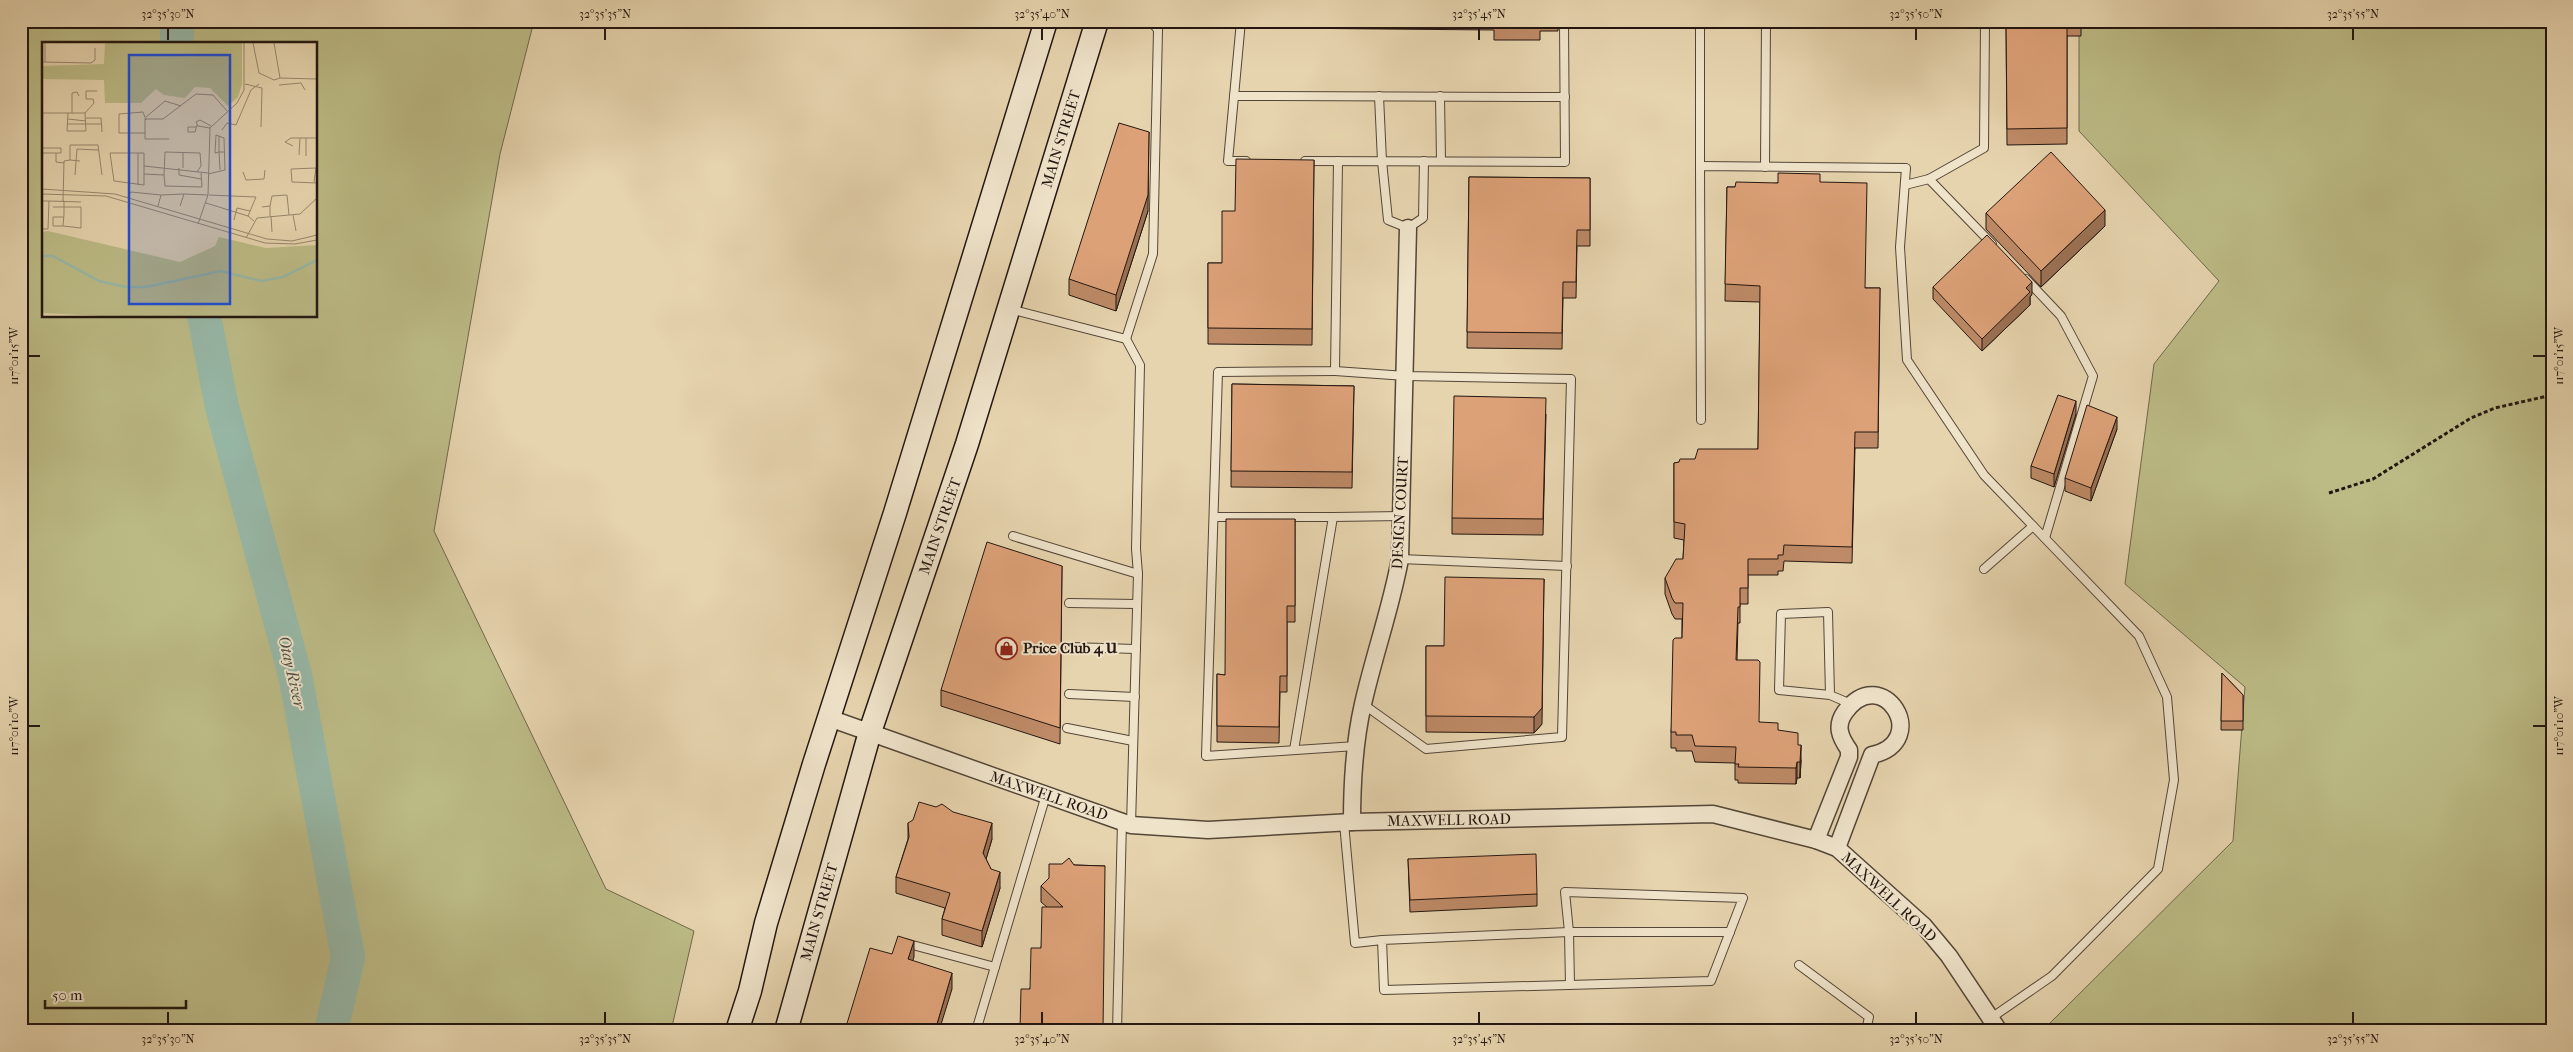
<svg xmlns="http://www.w3.org/2000/svg" width="2573" height="1052" viewBox="0 0 2573 1052" font-family="'IM FELL French Canon',serif">
  <rect width="100%" height="100%" fill="#e6d4ae"/>
  <filter id="stains"><feTurbulence type="fractalNoise" baseFrequency=".004" numOctaves="4"/><feColorMatrix values="0 0 0 0 .2 0 0 0 0 .09 0 0 0 0 .02 0 0 0 .5 -.17"/></filter>
  <radialGradient id="worn" r=".72"><stop offset=".6" stop-color="#630" stop-opacity="0"/><stop offset="1" stop-color="#630" stop-opacity=".3"/></radialGradient>
  <g fill="#bcbb86" stroke="#70684b" fill-rule="evenodd">
    <path d="M21,21H534L500,154L434,531L606,889L694,931L671,1031H21ZM44,44H316V316H44Z"/>
    <polygon points="2079,21 2552,21 2552,1031 2053,1031 2048,1025 2233,841 2245,687 2125,584 2154,364 2219,281 2079,131"/>
  </g>
  <g fill="none" stroke-linecap="round" stroke-linejoin="round">
    <g stroke="#97b8a7" stroke-width="34">
      <polyline points="177,21 177,44"/>
      <polyline points="204,316 222,407 295,675 348,957 331,1031"/>
    </g>
    <defs>
      <g id="service">
        <polyline points="1241,21 1228,161 1246,161"/>
        <polyline points="1700,21 1700,166"/>
        <polyline points="1234,96 1565,97"/>
        <polyline points="1379,96 1382,161 1388,220 1408,228 1423,218 1424,161"/>
        <polyline points="1440,96 1441,161"/>
        <polyline points="1305,161 1565,162 1564,21"/>
        <polyline points="1338,161 1335,371 1218,372 1206,756 1356,746"/>
        <polyline points="1765,167 1766,21"/>
        <polyline points="1929,179 1992,244"/>
        <polyline points="1905,185 1929,179 1984,148 1985,21"/>
        <polyline points="2026,279 2061,316 2093,376 2045,538"/>
        <polyline points="1010,309 1126,339 1153,254 1158,30 1151,21"/>
        <polyline points="1126,339 1140,365 1136,549 1138,574"/>
        <polyline points="1335,371 1406,376 1571,379 1562,737 1426,749 1363,704"/>
        <polyline points="1701,420 1700,166 1906,168 1900,247 1907,360 1984,475 2139,636 2167,697 2174,780 2158,869 2052,976 1991,1018"/>
        <polyline points="1214,517 1333,517"/>
        <polyline points="1013,536 1138,574 1131,825"/>
        <polyline points="1400,559 1567,566"/>
        <polyline points="1984,569 2033,526"/>
        <polyline points="1069,603 1137,604"/>
        <polyline points="1070,647 1136,649"/>
        <polyline points="1069,694 1135,697"/>
        <polyline points="1830,695 1828,612 1781,614 1779,690 1830,695 1851,704"/>
        <polyline points="1067,728 1133,741"/>
        <polyline points="1294,750 1333,517 1402,516"/>
        <polyline points="1344,823 1355,943 1382,940 1384,990 1711,981 1743,898 1565,892 1569,932 1382,940"/>
        <polyline points="905,943 995,967"/>
        <polyline points="1799,965 1869,1017 1866,1031"/>
        <polyline points="1570,985 1569,932 1730,932"/>
        <polyline points="976,1031 1046,795"/>
        <polyline points="1117,1031 1122,821"/>
      </g>
      <g id="minor">
        <polyline points="829,718 1131,825 1208,830 1352,822 1713,814 1816,840 1837,848 1924,926 1949,956 1999,1031"/>
        <path d="M1352,822C1352,783 1354,743 1363,704C1374,655 1391,608 1400,559L1408,228"/>
        <path d="M1816,840L1849,757V750C1840,737 1835,726 1845,712C1882,661 1933,741 1872,755L1837,848"/>
      </g>
      <g id="secondary">
        <polyline points="737,1031 750,991 766,923 814,764 895,513 1046,21"/>
        <polyline points="786,1031 870,732 967,444 1097,21"/>
      </g>
    </defs>
    <use href="#service" stroke="#544638" stroke-width="10"/>
    <use href="#minor" stroke="#544638" stroke-width="19"/>
    <use href="#secondary" stroke="#231610" stroke-width="25"/>
    <polyline stroke="#231610" stroke-width="3" stroke-dasharray="4 2.5" stroke-linecap="butt" points="2329,493 2373,479 2471,418 2495,408 2552,395"/>
    <use href="#service" stroke="#efe3ca" stroke-width="8"/>
    <use href="#minor" stroke="#efe3ca" stroke-width="16"/>
    <use href="#secondary" stroke="#efe3ca" stroke-width="22"/>
  </g>
  <g fill="#be8a67" stroke="#231610">
    <polygon points="1276,21 1558,21 1558,31 1540,31 1540,40 1494,40 1494,30 1276,28"/>
    <polygon points="2006,21 2081,21 2081,36 2067,36 2067,144 2007,145"/>
    <polygon points="1314,160 1312,345 1208,344 1208,263 1222,263"/>
    <polygon points="1469,177 1590,178 1590,246 1577,246 1576,298 1563,298 1562,349 1467,348"/>
    <polygon points="1820,182 1865,288 1880,288 1878,448 1855,448 1852,563 1784,561 1783,571 1778,571 1778,575 1748,575 1748,604 1740,604 1740,623 1738,623 1737,660 1759,722 1778,730 1798,745 1801,761 1800,778 1797,778 1796,784 1738,783 1738,780 1735,780 1735,763 1695,762 1692,751 1676,751 1676,748 1671,748 1671,732 1682,638 1682,619 1675,619 1672,614 1665,594 1665,578 1683,559 1684,540 1674,538 1674,463 1758,449 1760,302 1725,301 1727,187 1735,187 1778,183"/>
    <polygon points="1148,211 1116,311 1069,295 1069,279"/>
    <polygon points="1986,213 2105,226 2041,287 1986,229"/>
    <polygon points="1933,287 2032,294 2030,297 2030,305 1982,351 1933,299"/>
    <polygon points="1232,384 1354,386 1352,488 1231,487"/>
    <polygon points="1546,414 1543,535 1452,534 1452,518"/>
    <polygon points="2076,414 2054,487 2031,478 2031,466"/>
    <polygon points="2117,429 2091,501 2065,491 2065,478"/>
    <polygon points="1295,519 1295,622 1287,622 1287,692 1280,692 1279,743 1217,742 1217,674 1225,675"/>
    <polygon points="1062,566 1060,744 941,706 941,690"/>
    <polygon points="1426,646 1444,646 1542,724 1534,733 1426,732"/>
    <polygon points="2222,673 2243,695 2243,730 2221,730"/>
    <polygon points="908,823 992,839 986,859 1000,888 982,947 942,935 942,919 945,908 896,893 896,877 908,839"/>
    <polygon points="1408,859 1537,894 1537,906 1410,912"/>
    <polygon points="1074,865 1105,866 1030,989 1041,948 1047,907 1041,902 1041,886"/>
  </g>
  <g fill="#9b7154" stroke="#231610">
    <polygon points="1149,132 1148,211 1116,311 1116,295"/>
    <polygon points="2105,210 2105,226 2041,287 2041,271"/>
    <polygon points="2032,282 2032,294 2030,297 2030,305 1982,351 1982,339 2026,288"/>
    <polygon points="2076,401 2076,414 2054,487 2054,474"/>
    <polygon points="2117,417 2117,429 2091,501 2091,488"/>
    <polygon points="1544,579 1542,724 1534,733 1534,717"/>
    <polygon points="1801,745 1801,761 1800,778 1800,762"/>
    <polygon points="1797,762 1797,778 1796,784 1796,768"/>
    <polygon points="992,823 992,839 983,869 983,853"/>
    <polygon points="1000,872 1000,888 982,947 982,931"/>
    <polygon points="914,941 914,957 908,975 908,959"/>
    <polygon points="952,973 952,989 939,1031 937,1031 937,1024"/>
  </g>
  <g fill="#dda178" stroke="#231610">
    <polygon points="1495,21 1540,21 1540,24 1494,24"/>
    <polygon points="2006,21 2067,21 2067,128 2007,129"/>
    <polygon points="1119,123 1149,132 1148,195 1116,295 1069,279"/>
    <polygon points="2051,152 2105,210 2041,271 1986,213"/>
    <polygon points="1236,159 1314,160 1312,329 1208,328 1208,263 1222,263 1222,211 1235,211"/>
    <polygon points="1778,173 1820,174 1820,182 1867,183 1865,288 1880,288 1878,432 1855,432 1852,547 1784,545 1783,555 1778,555 1778,559 1748,559 1748,588 1740,588 1740,607 1738,607 1736,660 1758,660 1760,662 1759,722 1778,723 1778,730 1798,733 1798,745 1801,745 1800,762 1797,762 1796,768 1738,767 1739,764 1735,764 1736,747 1695,746 1692,735 1676,735 1676,732 1671,732 1673,640 1675,638 1682,638 1683,603 1675,603 1672,598 1665,578 1676,559 1683,559 1685,524 1674,522 1674,463 1679,462 1680,459 1695,459 1698,449 1758,449 1760,286 1725,284 1727,187 1735,187 1736,182 1778,183"/>
    <polygon points="1469,177 1590,178 1590,230 1577,230 1576,282 1563,282 1562,333 1467,332"/>
    <polygon points="1987,235 2032,282 2026,288 2030,292 1982,339 1933,287"/>
    <polygon points="1232,384 1354,386 1352,472 1231,471"/>
    <polygon points="2058,395 2076,401 2054,474 2031,466"/>
    <polygon points="1454,396 1546,398 1543,519 1452,518"/>
    <polygon points="2087,405 2117,417 2091,488 2065,478"/>
    <polygon points="1226,519 1295,519 1295,606 1287,606 1287,676 1280,676 1279,727 1217,726 1217,674 1225,675"/>
    <polygon points="987,542 1062,566 1060,728 941,690"/>
    <polygon points="1445,577 1544,579 1542,708 1534,717 1426,716 1426,646 1444,646"/>
    <polygon points="2222,673 2243,695 2243,721 2221,721"/>
    <polygon points="919,802 936,807 942,804 953,812 992,823 983,853 991,869 1000,872 982,931 942,919 950,893 896,877 909,837 908,823 913,820"/>
    <polygon points="1536,854 1537,894 1410,900 1408,859"/>
    <polygon points="1069,858 1074,865 1105,866 1103,1031 1020,1031 1021,989 1030,989 1031,948 1041,948 1042,907 1063,907 1041,886 1049,878 1049,864 1062,864"/>
    <polygon points="898,936 914,941 908,959 952,973 937,1024 937,1031 847,1031 845,1030 870,948 892,954"/>
  </g>
  <path fill="none" stroke="#231610" stroke-width="2" d="M168,28V40M605,28V40M1042,28V40M1479,28V40M1916,28V40M2353,28V40M28,356H40M2533,356H2546M28,726H40M2533,726H2546M168,1012V1024M605,1012V1024M1042,1012V1024M1479,1012V1024M1916,1012V1024M2353,1012V1024"/>
  <defs>
    <symbol id="shop-ring" viewBox="-11 -11 22 22"><circle r="9.5" fill="#efe3ca" stroke="#8f2418" stroke-width="1.5"/><path d="M-5-2.5h2.3a2.7 3.5 0 0 1 5.4 0H5L5.5 6h-11ZM-1.5-2.5h3a1.5 2.3 0 0 0-3 0Z" fill="#8f2418"/></symbol>
  </defs>
  <g fill-rule="evenodd">
    <use href="#shop-ring" x="994" y="636" width="25" height="25"/>
  </g>
  <g text-anchor="middle" dominant-baseline="central" stroke-width="4" stroke-linejoin="round" paint-order="stroke">
    <g font-size="15" fill="#231610" stroke="#efe3ca">
      <text transform="translate(1061 139) rotate(-73)">MAIN STREET</text>
      <text transform="translate(1400 513) rotate(-87)">DESIGN COURT</text>
      <text transform="translate(940 526) rotate(-71)">MAIN STREET</text>
      <text transform="translate(1049 796) rotate(19)">MAXWELL ROAD</text>
      <text transform="translate(1449 820) rotate(-1)">MAXWELL ROAD</text>
      <text transform="translate(1889 897) rotate(43)">MAXWELL ROAD</text>
      <text transform="translate(819 912) rotate(-74)">MAIN STREET</text>
    </g>
    <g font-size="15" font-weight="bold" fill="#231610" stroke="#efe3ca" text-anchor="start">
      <text x="1023" y="648">Price Club 4 U</text>
    </g>
    <g font-size="16" font-style="italic" fill="#4c4f45" stroke="#efe3ca">
      <text transform="translate(292 672) rotate(77)">Otay River</text>
    </g>
  </g>
  <g transform="translate(42 42)">
    <rect width="275" height="275" fill="#e6d4ae"/>
    <path d="M63,1H200V42L196,55L186,64L168,46L153,45L143,56L122,53L114,47L99,61H63L62,38L0,37V24L62,22ZM6,189L138,220L173,204L177,195L224,206L275,203V274H59L0,271V190Z" fill="#bcbb86"/>
    <path fill="none" stroke="#97b8a7" stroke-width="2.5" d="M0,214H11L57,239L84,245H104L179,229L219,239L241,235L275,218"/>
    <path fill="none" stroke="#98886f" stroke-width="1" d="M211,1L217,31L232,38L238,36M232,1L238,36L275,37M0,20L49,21L53,18V6M3,20V1M203,42L220,46L219,85M237,43L259,41L263,48M0,71H43L52,61L51,57H44V49H55M26,71L25,89H44L43,71M30,71V51L35,50L37,54M104,75L123,59L139,64M44,76H59L60,90M26,77L44,79M25,82H59M154,85H146V90H153L155,83M168,86L156,84L154,80L158,78L169,84M180,88L185,81L194,83L209,48L217,42M103,91H77V72L101,70L104,78M177,94V110H182M264,96V114M127,97H103V77H121L154,52L171,53L185,69M251,104L243,100L249,96H275M0,106H19V111H0M14,111V120L22,121M257,113L258,96M38,119L28,118V103H56L60,133M102,124V143L72,139L68,111H102V124L166,131M137,126V133L159,137M141,126V110M201,130L204,138L222,137L223,128M102,132L122,133L123,144L160,145L159,131M166,132L183,128L182,96L174,93L173,111L177,110L178,128M33,133L35,107L56,108M122,133L123,110L158,111L159,124L155,130M272,140L274,126L249,127L250,140L275,141M96,143V111M0,147L73,152L225,197L250,199L275,193M0,152L64,154L223,201L253,202L275,198M119,153L142,152M167,153L214,155L206,174M86,155L89,150L119,153L116,164M0,159H7L6,187H0M7,159L39,160M164,161L206,174L212,179M138,164L142,152L166,153M228,164L230,154L245,153L247,173M11,165H39V186L21,184L22,172V159H21L22,119L28,118M220,165L228,164V174M251,173L254,189M229,174L230,190M21,175H11V184H21M192,178L195,166L208,169M156,182L166,153L168,86L195,61L202,48V1M204,196L215,176L258,172L275,156"/>
    <path fill="#1d4ed8" fill-opacity="0.15" stroke="#1d4ed8" stroke-width="2.5" d="M87,13H188V262H87Z"/>
    <rect width="275" height="275" fill="none" stroke="#231610" stroke-width="2.5"/>
  </g>
  <rect width="2573" height="1052" fill="none" stroke="#e6d4ae" stroke-width="55"/>
  <path d="M45 1000v8h141v-8" fill="none" stroke="#231610" stroke-width="2.5"/>
  <text x="52" y="1000" font-size="15" fill="#231610" stroke="#efe3ca" stroke-width="4" paint-order="stroke">50 m</text>
  <rect x="28" y="28" width="2518" height="996" fill="none" stroke="#231610" stroke-width="2"/>
  <g font-size="12" text-anchor="middle" fill="#231610">
    <text x="168" y="18">32°35'30"N</text>
    <text x="605" y="18">32°35'35"N</text>
    <text x="1042" y="18">32°35'40"N</text>
    <text x="1479" y="18">32°35'45"N</text>
    <text x="1916" y="18">32°35'50"N</text>
    <text x="2353" y="18">32°35'55"N</text>
    <text transform="translate(2559 356) rotate(-90)" y="4">117°01'15"W</text>
    <text transform="translate(14 356) rotate(-90)" y="4">117°01'15"W</text>
    <text transform="translate(2559 726) rotate(-90)" y="4">117°01'10"W</text>
    <text transform="translate(14 726) rotate(-90)" y="4">117°01'10"W</text>
    <text x="168" y="1043">32°35'30"N</text>
    <text x="605" y="1043">32°35'35"N</text>
    <text x="1042" y="1043">32°35'40"N</text>
    <text x="1479" y="1043">32°35'45"N</text>
    <text x="1916" y="1043">32°35'50"N</text>
    <text x="2353" y="1043">32°35'55"N</text>
  </g>
  <rect width="100%" height="100%" filter="url(#stains)"/>
  <rect width="100%" height="100%" fill="url(#worn)"/>
</svg>
